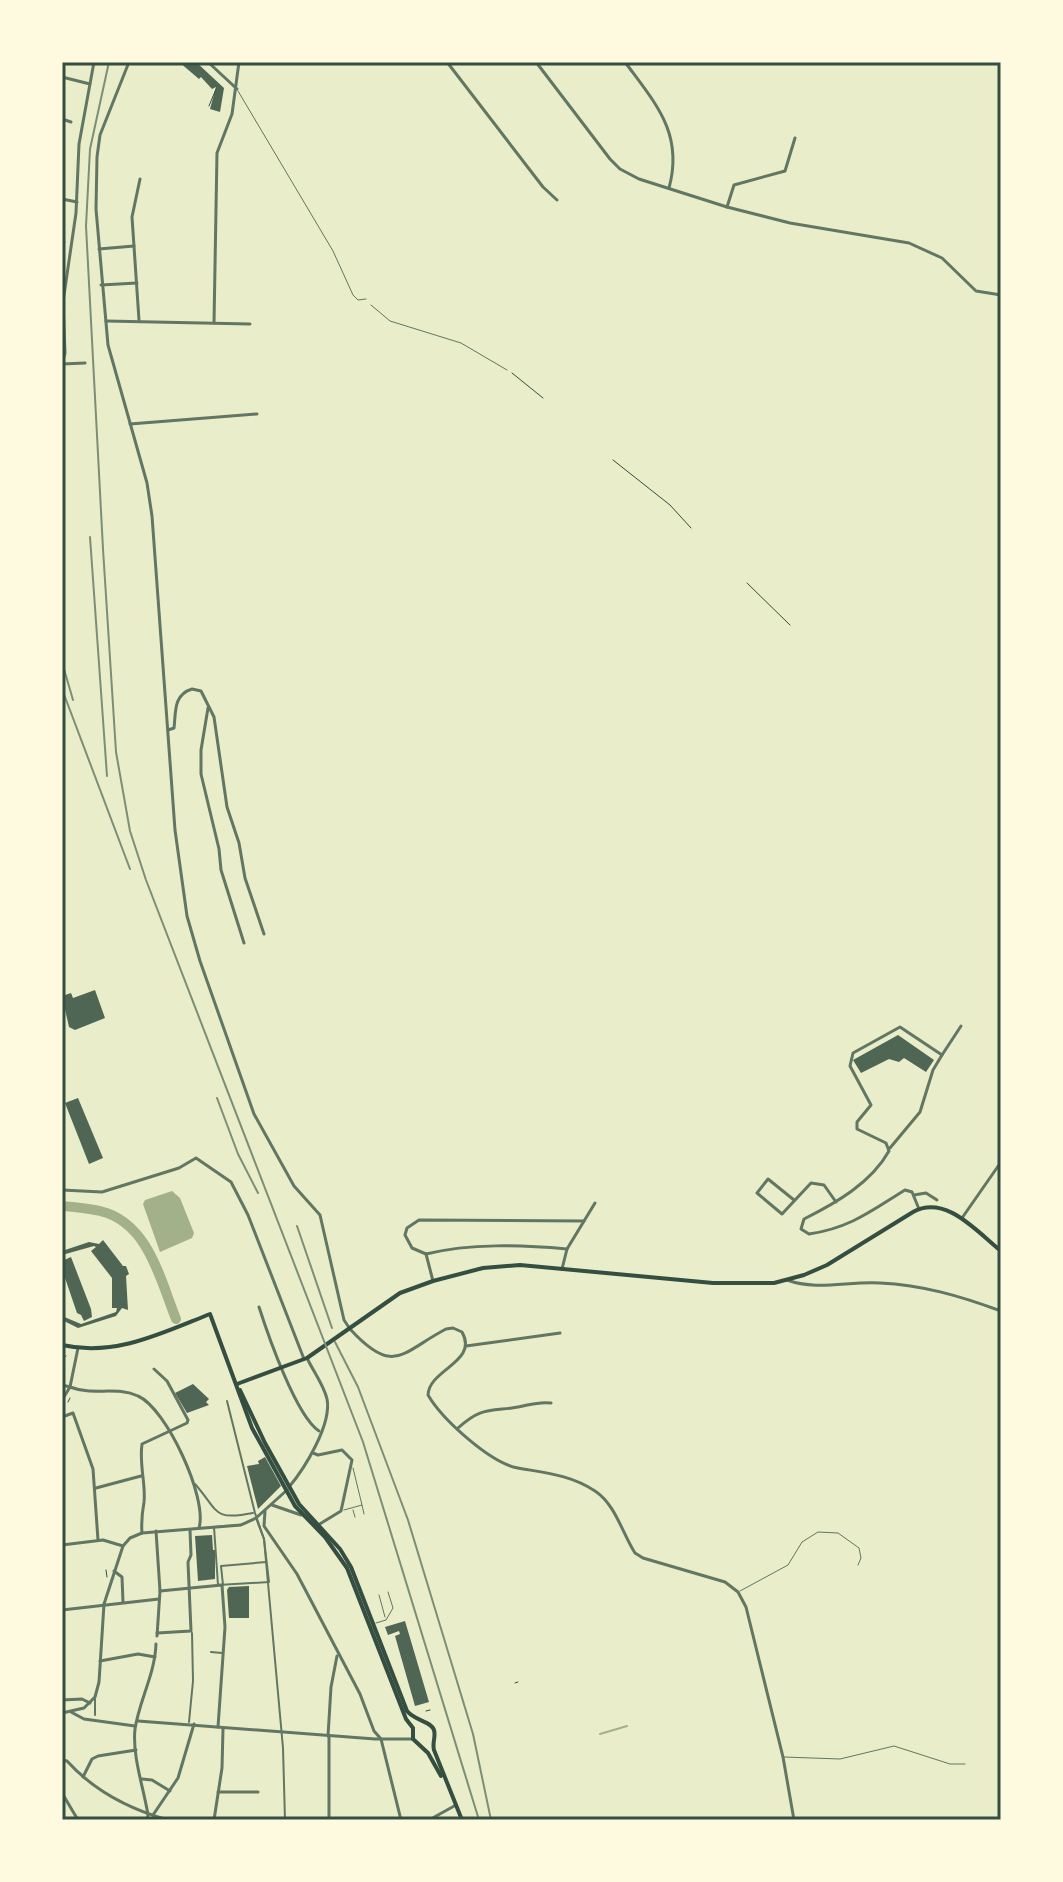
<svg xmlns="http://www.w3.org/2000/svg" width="1063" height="1882" viewBox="0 0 1063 1882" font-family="'DejaVu Sans',sans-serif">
  <rect width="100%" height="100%" fill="#e9edc9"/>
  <polygon fill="#a3b18a" points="172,1191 180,1198 194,1233 192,1238 160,1252 143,1204 145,1200"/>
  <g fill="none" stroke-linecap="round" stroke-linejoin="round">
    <polyline stroke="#a3b18a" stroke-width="2" points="600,1734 627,1726"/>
    <path stroke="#a3b18a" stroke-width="10" d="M62,1206C74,1207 87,1208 100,1211C148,1222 160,1279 176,1319"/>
  </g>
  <g fill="#4f6655">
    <polygon points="179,62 196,62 224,88 220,112 210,109 216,87 212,89 201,77 199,79"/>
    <polygon points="95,990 105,1018 75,1030 69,1027 62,996 71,993 73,998"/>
    <polygon points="898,1035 934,1060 926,1072 904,1058 899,1062 889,1059 861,1073 853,1060"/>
    <polygon points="78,1098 103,1158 89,1164 65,1103"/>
    <polygon points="103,1240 123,1266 126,1266 129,1274 126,1276 128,1310 122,1308 116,1316 78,1328 62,1320 62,1316 81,1324 116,1312 117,1308 112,1308 112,1278 91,1251 96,1247 94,1246 62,1255 62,1251 89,1242 99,1244"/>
    <polygon points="71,1257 91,1309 92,1317 84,1321 81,1315 77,1313 62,1269 65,1268 62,1261"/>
    <polygon points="193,1384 209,1399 206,1402 209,1405 187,1413 175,1393"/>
    <polygon points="265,1457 281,1486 258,1509 247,1466 259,1464 258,1461"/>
    <polygon points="212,1535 213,1550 215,1550 215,1579 198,1581 195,1536"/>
    <polygon points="249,1586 249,1618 229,1618 227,1590 229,1587"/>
    <polygon points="405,1621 429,1702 415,1706 395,1636 400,1634 399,1631 388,1635 385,1627"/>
  </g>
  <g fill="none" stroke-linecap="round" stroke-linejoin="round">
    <g stroke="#344e41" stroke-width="1">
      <polyline points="209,106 216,89"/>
      <polyline points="512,373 543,398"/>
      <polyline points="613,460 670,505 691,528"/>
      <polyline points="747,583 790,625"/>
      <polyline points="62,1359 66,1356"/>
      <polyline points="68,1402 70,1398"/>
      <polyline points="106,1570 107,1577"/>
      <polyline points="515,1683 518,1682"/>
      <polyline points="426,1711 430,1710"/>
    </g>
    <g stroke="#617663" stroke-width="1">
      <polyline points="238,91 333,251 353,295 358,300 366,299"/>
      <polyline points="371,305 390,321 461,343 507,370"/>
      <polyline points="353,1468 362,1505"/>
      <polyline points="344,1510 362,1505 364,1514"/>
      <polyline points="353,1510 355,1517"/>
      <polyline points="740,1591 788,1565 802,1542 818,1532 838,1533 859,1548 861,1558 858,1565"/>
      <polyline points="379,1595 385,1617"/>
      <polyline points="376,1623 386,1620 393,1608 388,1592"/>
      <polyline points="784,1757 840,1759 894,1746 950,1764 965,1764"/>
    </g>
    <g stroke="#617663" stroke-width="2">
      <polyline points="227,1401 255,1513 264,1539 283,1748 285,1820"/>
      <path d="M195,1484C219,1511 212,1521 253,1513"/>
      <polygon points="256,1518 264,1539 269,1582 218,1585 214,1527 241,1525"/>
      <polyline points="223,1585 221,1566 266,1562"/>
      <polyline points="211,1652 222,1653"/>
      <polyline points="95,1697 95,1715"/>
      <polyline points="189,1722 193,1681 192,1633"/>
    </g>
    <g stroke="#617663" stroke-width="3">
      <polyline points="208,62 237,89"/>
      <polyline points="447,62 543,187 557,200"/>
      <polyline points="536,62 610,159 620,169 639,179 727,207 790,223 909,243 942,258 976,291 1001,295"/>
      <path d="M625,62C655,103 684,133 669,188"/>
      <polyline points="62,77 90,84"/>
      <polyline points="62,119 71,122"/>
      <polyline points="62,199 77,202"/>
      <polyline points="727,207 734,185 785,171 795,138"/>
      <polyline points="62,242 64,242"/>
      <polyline points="99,249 134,246"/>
      <polyline points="101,285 137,283"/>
      <polyline points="139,320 132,217 140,179"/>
      <polyline points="106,321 250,324"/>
      <polyline points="214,323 217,153 232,114 239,62"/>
      <polyline points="62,364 65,353 63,302 76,213 79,144 94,62"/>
      <polyline points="62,364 85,363"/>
      <polyline points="130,424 257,414"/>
      <polyline points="208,708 201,750 201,774 219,849 221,870 244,943"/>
      <path d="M168,730L174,728C176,712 173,695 192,689L201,691L214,717L227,807L239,843L245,878L264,934"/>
      <polyline points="890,1148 920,1112 933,1070 942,1055"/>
      <polyline points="62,1190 102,1192 179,1168 196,1158 231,1182 248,1215 304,1359"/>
      <polyline points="914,1195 926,1193 937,1200"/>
      <polyline points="794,1200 768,1179 757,1193 782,1214 811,1183 824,1185 836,1202"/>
      <path d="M919,1209L912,1192L905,1190C871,1211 850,1228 809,1234L801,1229L804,1219C836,1203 871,1183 889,1151L886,1143L857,1129V1122L871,1105L850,1066L853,1053L900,1027L942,1055L961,1026"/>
      <polyline points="962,1218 1001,1162"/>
      <polyline points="426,1254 412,1248 405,1235 407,1228 419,1220 584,1221"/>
      <path d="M426,1254C471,1243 521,1245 567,1249"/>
      <polyline points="426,1254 433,1281"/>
      <polyline points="562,1269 567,1249 595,1203"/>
      <path d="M787,1280C817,1291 848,1281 880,1283C923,1285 960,1296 1001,1311"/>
      <path d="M259,1307C268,1335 296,1416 319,1431"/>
      <path d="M350,1329C394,1377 402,1352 446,1329L453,1328L462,1332C479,1362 429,1369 428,1395C442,1419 490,1463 518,1468C546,1473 571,1475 595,1491C616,1505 622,1533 635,1553L643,1558L725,1582L738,1592L746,1607L783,1757L794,1820"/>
      <polyline points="466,1346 560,1333"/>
      <polyline points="62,1385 70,1387"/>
      <polyline points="62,1400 70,1387 78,1348"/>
      <polyline points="62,1417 73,1413 93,1469 98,1540"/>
      <path d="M458,1428C479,1409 486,1411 512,1408C527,1406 537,1401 551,1403"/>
      <polyline points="313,1453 318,1455 342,1450 352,1460 341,1511 318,1525"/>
      <path d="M289,1487C305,1468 332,1424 327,1399C324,1385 313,1371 307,1358"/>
      <polyline points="96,1488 141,1476"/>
      <polyline points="265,1511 264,1526 297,1574 360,1694 374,1731 381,1739 401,1820"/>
      <polyline points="156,1531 160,1591 157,1636"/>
      <path d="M142,1533C141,1521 142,1513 144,1502C146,1484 139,1465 142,1444L187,1423L188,1420L167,1381L154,1369"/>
      <polyline points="62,1545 103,1540 123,1546"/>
      <polyline points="114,1571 122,1577 123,1602"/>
      <polyline points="160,1591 222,1585 225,1627 218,1727"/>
      <polyline points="62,1610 159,1599"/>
      <polyline points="157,1633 191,1631 188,1562 191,1555 190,1530"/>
      <polyline points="100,1661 138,1654 155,1657"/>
      <polyline points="62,1700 82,1699 90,1703"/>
      <polyline points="71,1712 84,1719 135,1726"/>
      <polyline points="138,1721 375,1739 413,1739"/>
      <polyline points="328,1736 331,1687 337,1656"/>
      <path d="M62,1760L67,1761C95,1792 129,1809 168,1820"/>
      <polyline points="83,1777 92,1759 98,1756 136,1750"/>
      <polyline points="142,1779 152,1780 170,1791"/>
      <polyline points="218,1792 258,1792"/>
      <polyline points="62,1793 78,1820"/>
      <polyline points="153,1815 178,1778 194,1724"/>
      <path d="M147,1820L148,1815C144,1789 132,1756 135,1729C139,1701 155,1674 156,1644"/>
      <polyline points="214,1820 222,1768 223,1729"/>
      <polyline points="329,1820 329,1736"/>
      <polyline points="429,1820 456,1805"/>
    </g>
    <g stroke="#617663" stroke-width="3">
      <polyline points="129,62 100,135 97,157 96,209 108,345 147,483 152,516 175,830 187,916 200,961 254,1114 294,1186 320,1215 344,1320 350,1329"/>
      <path d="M70,1387C93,1396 117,1386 138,1396C166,1408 208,1498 199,1528"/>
      <polyline points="272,1505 301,1515"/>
      <polyline points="62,1713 84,1708 95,1697 99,1682 104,1604 123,1546 130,1538 142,1533 241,1525 256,1518 287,1490"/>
    </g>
    <g stroke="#344e41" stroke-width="4">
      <path d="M62,1345C115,1357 162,1333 210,1314L252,1428L295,1506L325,1537L347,1568L406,1719L413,1728"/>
      <path d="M237,1384L307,1358L400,1293L433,1281L483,1268L520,1265L713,1283H774L804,1275L827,1265L913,1212C946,1194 977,1232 1001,1251"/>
      <path d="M240,1390L265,1443L299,1504L340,1549L351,1567L407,1711C415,1721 431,1721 434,1730C436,1738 432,1742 434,1750L462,1820"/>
      <polyline points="413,1729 413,1739 428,1753 441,1776"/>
    </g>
    <g stroke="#7c8e77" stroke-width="2">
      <polyline points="109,62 90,149 86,226 103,549 116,752 130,831 146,880 363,1442 479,1820"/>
      <polyline points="90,537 107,776"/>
      <polyline points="62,662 73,700"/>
      <polyline points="62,689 130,869"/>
      <polyline points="217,1098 238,1154 258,1193"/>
      <polyline points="297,1226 332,1328"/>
      <polyline points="335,1342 358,1387 408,1520 473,1734 491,1820"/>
    </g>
  </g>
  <rect width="1063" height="1882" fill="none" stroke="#fefae0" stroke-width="128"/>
  <rect x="64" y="64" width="935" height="1754" fill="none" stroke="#344e41" stroke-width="3"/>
</svg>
